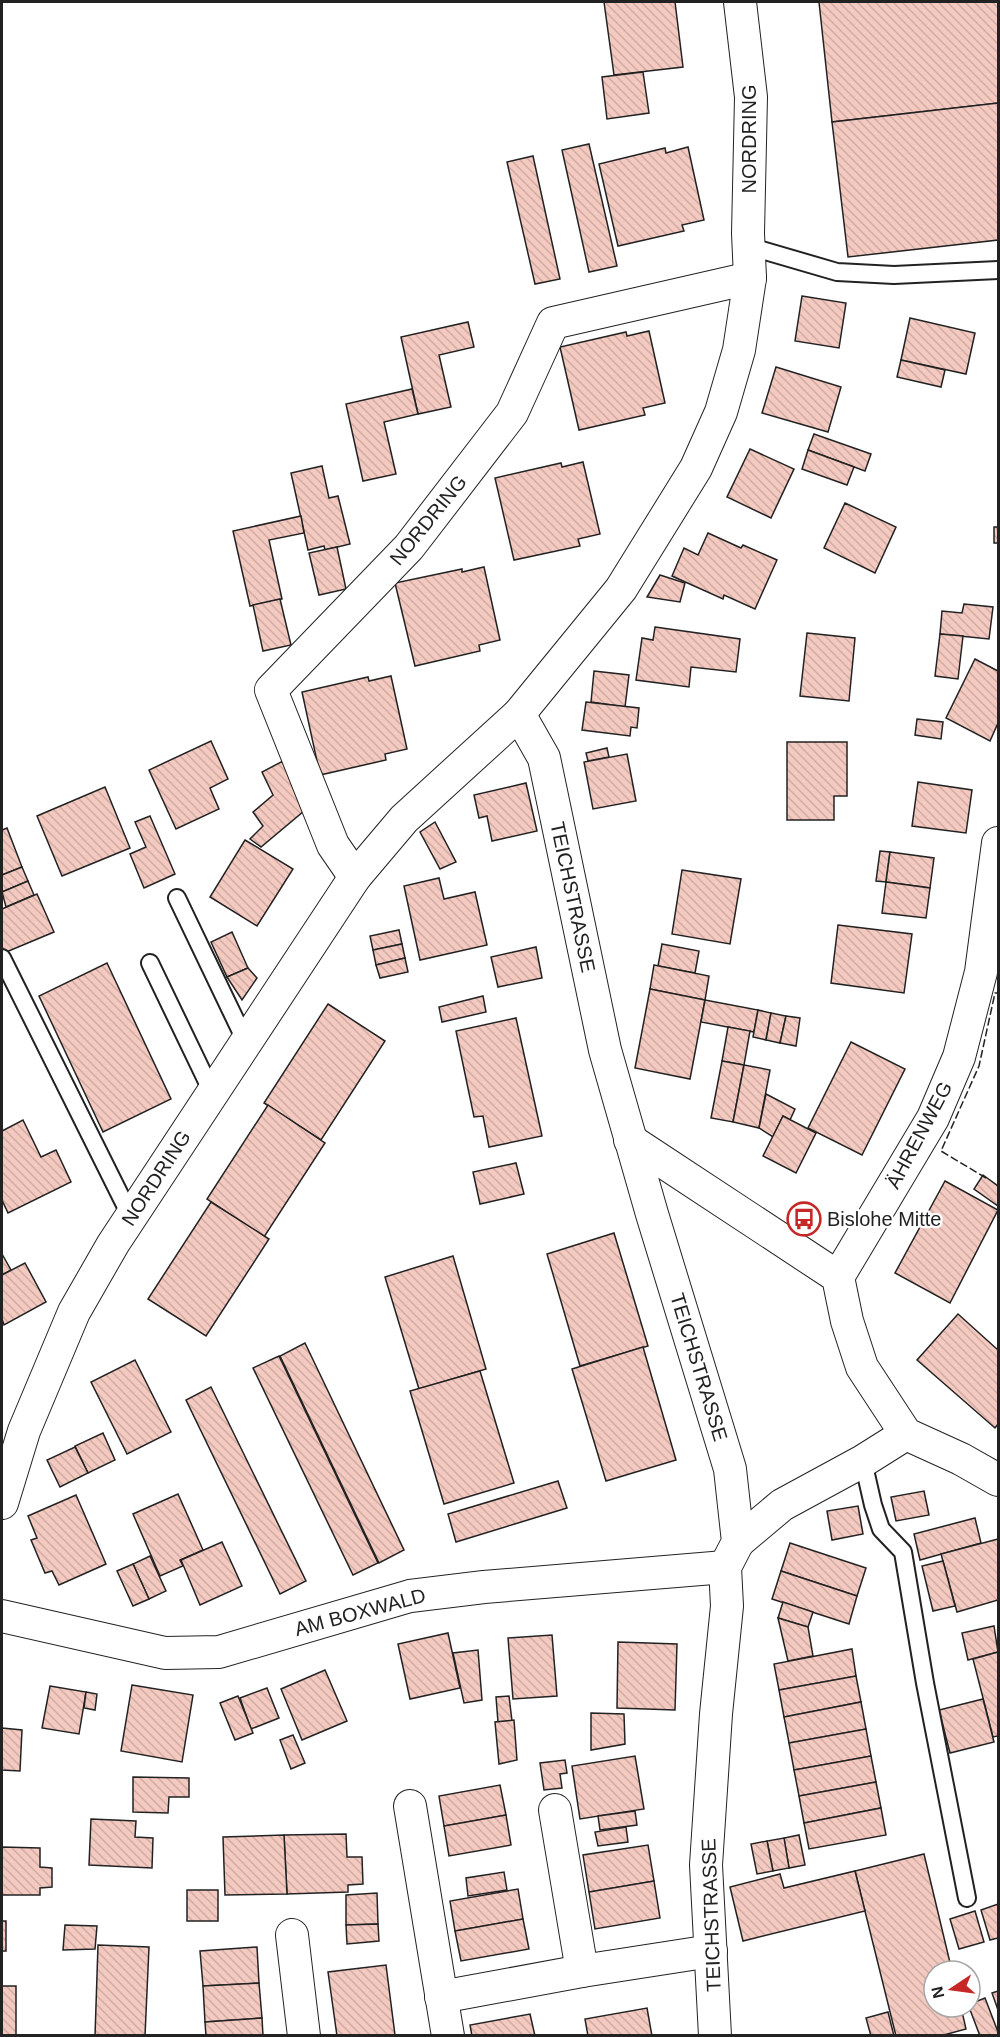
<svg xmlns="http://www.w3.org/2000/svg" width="1000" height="2037" viewBox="0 0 1000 2037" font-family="Helvetica,sans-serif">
  <defs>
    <pattern id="building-back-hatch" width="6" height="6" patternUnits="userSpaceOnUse" patternTransform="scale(1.5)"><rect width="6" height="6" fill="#f3c9c0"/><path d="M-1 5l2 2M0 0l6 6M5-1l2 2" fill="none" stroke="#d0aca5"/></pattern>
  </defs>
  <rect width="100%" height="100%" fill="#fff"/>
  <g fill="url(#building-back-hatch)" stroke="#222" stroke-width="1.5">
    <polygon points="604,2 675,2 683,67 614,75"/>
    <polygon points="819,2 998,2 998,103 832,122"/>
    <polygon points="643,72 649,113 607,119 602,77"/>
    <polygon points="998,103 998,240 848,257 832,122"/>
    <polygon points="589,144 617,266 589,272 562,150"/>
    <polygon points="688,147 704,220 682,225 684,231 618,246 599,164 665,148 666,153"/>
    <polygon points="533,156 560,279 535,284 507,162"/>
    <polygon points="802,296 846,303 839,348 795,341"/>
    <polygon points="910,318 975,333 966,374 901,360"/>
    <polygon points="468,322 474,347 439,355 451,407 418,414 401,337"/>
    <polygon points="649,331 665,403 643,408 645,415 579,430 560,347 626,332 627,336"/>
    <polygon points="901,360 945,370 941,387 897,377"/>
    <polygon points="776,367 841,387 828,432 762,413"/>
    <polygon points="412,389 418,414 384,422 396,474 363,481 346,404"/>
    <polygon points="814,434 871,454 865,471 808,450"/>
    <polygon points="750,449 794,469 771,518 727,497"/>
    <polygon points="808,450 854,467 847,485 802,469"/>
    <polygon points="583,462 600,534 578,539 580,546 514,560 495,478 561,463 562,467"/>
    <polygon points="322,466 329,498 338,496 350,544 325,550 324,546 308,550 291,473"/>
    <polygon points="845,503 896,527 875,573 824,548"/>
    <polygon points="301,516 304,533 269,540 282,599 250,606 233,531"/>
    <rect x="994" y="527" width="4" height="16"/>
    <polygon points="708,533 741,548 743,545 777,560 755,609 724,595 723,599 672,576 684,548 698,555"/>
    <polygon points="337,547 346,589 319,595 309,553"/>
    <polygon points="484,567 500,640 479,645 480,651 415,666 395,583 462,569 462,572"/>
    <polygon points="660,575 685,583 680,602 647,597"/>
    <polygon points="280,599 291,645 263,651 253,605"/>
    <polygon points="964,604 993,607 989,639 940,634 942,611 962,613"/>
    <polygon points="655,627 740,639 736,672 691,667 689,687 636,680 642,638 653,640"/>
    <polygon points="807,633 855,638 849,701 800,696"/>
    <polygon points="940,634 963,636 958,679 935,676"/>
    <polygon points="975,659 998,671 998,723 990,741 946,718"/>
    <polygon points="594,671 629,675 625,707 591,702"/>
    <polygon points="391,676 407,749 385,754 386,760 320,775 302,692 368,677 369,681"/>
    <polygon points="586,702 639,708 637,728 631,727 630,736 582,730"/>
    <polygon points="917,719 943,722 941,739 915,735"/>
    <polygon points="211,741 228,779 210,788 219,809 176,829 149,770"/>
    <polygon points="787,742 847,742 847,796 834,796 834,820 787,820"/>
    <polygon points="607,748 609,757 588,761 586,753"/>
    <polygon points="627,754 636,801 593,809 584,762"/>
    <polygon points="283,761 304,811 261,847 250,839 263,826 253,812 273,795 262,772"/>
    <polygon points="918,782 972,790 966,833 912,826"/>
    <polygon points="526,783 537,831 492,841 487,816 479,818 474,795"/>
    <polygon points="105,787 130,848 62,876 37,816"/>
    <polygon points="150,816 175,874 144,888 130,854 146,847 135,822"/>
    <polygon points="435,822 456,862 440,869 420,832"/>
    <polygon points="7,828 22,867 2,875 2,830"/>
    <polygon points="245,840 293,869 257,926 210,897"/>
    <polygon points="880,851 890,852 886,882 876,881"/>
    <polygon points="890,852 934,858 930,888 886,882"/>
    <polygon points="22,867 28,881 2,892 2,875"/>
    <polygon points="682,870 741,879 730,944 672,934"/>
    <polygon points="439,878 444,899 475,892 487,945 420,960 404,886"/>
    <polygon points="28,881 34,895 6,907 2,892"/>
    <polygon points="886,882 930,888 926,918 882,913"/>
    <polygon points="37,894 54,932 4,953 2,946 2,909"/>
    <polygon points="838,925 912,934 904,993 831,983"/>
    <polygon points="399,930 402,944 373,950 370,936"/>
    <polygon points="232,932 248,968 227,977 211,942"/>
    <polygon points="402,944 405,958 376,965 373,950"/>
    <polygon points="662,944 699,951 695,973 658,966"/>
    <polygon points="536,947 542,978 498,987 491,957"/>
    <polygon points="405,958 408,972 380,978 376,965"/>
    <polygon points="107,963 171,1099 103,1132 39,996"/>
    <polygon points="654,965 709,976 705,1000 650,989"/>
    <polygon points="248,968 257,978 242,1000 227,977"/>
    <polygon points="650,989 705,1000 690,1079 635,1068"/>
    <polygon points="483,996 486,1012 442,1022 439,1007"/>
    <polygon points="705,1000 758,1010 754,1032 701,1022"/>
    <polygon points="328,1004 385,1041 321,1140 264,1103"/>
    <polygon points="758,1010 771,1013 766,1040 753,1037"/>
    <polygon points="771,1013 786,1016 780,1043 766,1040"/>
    <polygon points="786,1016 800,1018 796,1046 780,1043"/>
    <polygon points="516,1018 542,1136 489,1147 483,1116 474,1117 456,1031"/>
    <polygon points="728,1027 750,1031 744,1065 722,1061"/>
    <polygon points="851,1042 905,1069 862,1155 808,1128"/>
    <polygon points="722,1061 744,1065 733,1122 711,1118"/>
    <polygon points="744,1065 770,1070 759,1128 733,1122"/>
    <polygon points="766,1094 795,1109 790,1120 783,1116 773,1137 759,1128"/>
    <polygon points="268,1105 325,1143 264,1237 207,1199"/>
    <polygon points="783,1116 816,1133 796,1173 763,1156"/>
    <polygon points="23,1120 41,1157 56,1150 71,1182 8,1213 2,1200 2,1131"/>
    <polygon points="516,1163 524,1194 480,1204 473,1172"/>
    <polygon points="983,1175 998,1186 998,1206 974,1189"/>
    <polygon points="945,1181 998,1210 950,1303 895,1273"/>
    <polygon points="211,1202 269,1239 206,1336 148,1299"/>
    <polygon points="614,1233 648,1346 580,1366 547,1254"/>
    <polygon points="2,1254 11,1270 2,1275"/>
    <polygon points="453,1256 486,1369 419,1389 385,1277"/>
    <polygon points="25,1263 46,1302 4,1325 2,1319 2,1275"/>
    <polygon points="958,1314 998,1350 998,1424 995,1428 917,1360"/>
    <polygon points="305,1343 404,1550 379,1563 280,1356"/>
    <polygon points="643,1347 676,1460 606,1481 572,1369"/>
    <polygon points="279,1356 378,1563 353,1575 253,1368"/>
    <polygon points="135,1360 171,1432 127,1454 91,1382"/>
    <polygon points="480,1371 514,1483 444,1504 410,1391"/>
    <polygon points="211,1387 306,1581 280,1594 186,1400"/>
    <polygon points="103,1433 115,1460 88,1473 75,1446"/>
    <polygon points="75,1447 88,1473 60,1487 47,1460"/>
    <polygon points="558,1481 567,1508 456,1542 448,1514"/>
    <polygon points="924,1491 929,1515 896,1521 891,1497"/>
    <polygon points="178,1494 203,1550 180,1560 183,1566 160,1576 133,1514"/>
    <polygon points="76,1495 106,1564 59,1585 52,1571 45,1573 31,1540 37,1538 28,1516"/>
    <polygon points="858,1506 863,1534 832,1540 827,1511"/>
    <polygon points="975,1518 981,1543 920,1560 914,1534"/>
    <polygon points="998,1539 998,1600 957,1612 941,1554"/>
    <polygon points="222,1542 242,1586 200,1605 181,1560"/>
    <polygon points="790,1543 866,1568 857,1596 781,1571"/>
    <polygon points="150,1556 166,1591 149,1599 133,1564"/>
    <polygon points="943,1561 955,1606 933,1611 922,1566"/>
    <polygon points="133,1564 149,1599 133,1606 117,1571"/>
    <polygon points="781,1571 857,1596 849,1624 772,1599"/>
    <polygon points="783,1602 813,1612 808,1627 778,1618"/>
    <polygon points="778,1618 808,1627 813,1656 788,1661"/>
    <polygon points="994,1626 998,1652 968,1660 962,1633"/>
    <polygon points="448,1633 460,1688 410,1699 398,1644"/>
    <polygon points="552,1635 557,1696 513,1699 508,1638"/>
    <polygon points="618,1642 677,1644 675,1710 617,1708"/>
    <polygon points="852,1649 856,1676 779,1690 774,1664"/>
    <polygon points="478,1650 482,1700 464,1703 453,1653"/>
    <polygon points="998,1652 998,1736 993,1737 973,1659"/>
    <polygon points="325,1670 347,1721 302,1740 281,1689"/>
    <polygon points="856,1676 861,1702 784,1717 779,1690"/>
    <polygon points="132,1685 193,1695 182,1762 121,1751"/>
    <polygon points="50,1686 86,1692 79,1734 42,1728"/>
    <polygon points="267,1688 279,1718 251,1729 240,1698"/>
    <polygon points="86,1692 97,1694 95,1710 84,1708"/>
    <polygon points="238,1696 253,1733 235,1740 220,1703"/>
    <polygon points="509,1696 512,1721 498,1722 496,1697"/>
    <polygon points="983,1699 994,1742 950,1753 939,1710"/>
    <polygon points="861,1702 866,1729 789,1743 784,1717"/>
    <polygon points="591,1713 624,1714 625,1744 591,1750"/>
    <polygon points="514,1720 517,1760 499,1764 495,1722"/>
    <polygon points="2,1728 22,1730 20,1771 2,1770"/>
    <polygon points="866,1729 871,1756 794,1770 789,1743"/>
    <polygon points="293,1735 305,1763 291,1769 280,1740"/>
    <polygon points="635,1756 644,1809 580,1819 572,1766"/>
    <polygon points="871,1756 876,1782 799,1796 794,1770"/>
    <polygon points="565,1760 567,1773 560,1774 562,1788 544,1790 540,1763"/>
    <polygon points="133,1777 189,1778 189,1797 169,1797 168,1813 133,1812"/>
    <polygon points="876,1782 881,1808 804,1823 799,1796"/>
    <polygon points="500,1785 506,1815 444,1826 439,1796"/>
    <polygon points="881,1808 886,1835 809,1849 804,1823"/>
    <polygon points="635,1811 637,1825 600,1830 598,1816"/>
    <polygon points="506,1815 511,1845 449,1856 444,1826"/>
    <polygon points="91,1819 136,1821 135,1837 153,1838 152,1868 89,1865"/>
    <polygon points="626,1827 628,1842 598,1846 595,1832"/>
    <polygon points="346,1834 347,1857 362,1857 363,1884 348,1885 348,1892 287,1894 284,1835"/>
    <polygon points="284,1835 287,1894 225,1895 223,1837"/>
    <polygon points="799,1835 805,1865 789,1868 784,1838"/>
    <polygon points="784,1838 789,1868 773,1871 767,1841"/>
    <polygon points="767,1841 773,1871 757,1874 751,1844"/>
    <polygon points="648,1845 654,1881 589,1892 583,1855"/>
    <polygon points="2,1847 40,1848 40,1867 52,1868 52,1887 40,1888 40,1895 2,1895"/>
    <polygon points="924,1854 952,1971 934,1971 934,2007 961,2007 966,2029 940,2036 896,2036 855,1871"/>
    <polygon points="855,1871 865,1911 743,1941 730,1887 780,1874 784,1888"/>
    <polygon points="504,1872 507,1890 468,1896 466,1878"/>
    <polygon points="654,1881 660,1918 595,1929 589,1892"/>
    <polygon points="518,1889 523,1919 455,1931 450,1901"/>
    <rect x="187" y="1890" width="31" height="31"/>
    <polygon points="377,1893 378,1924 346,1925 346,1895"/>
    <polygon points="998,1904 998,1938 990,1940 981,1910"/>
    <polygon points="975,1911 984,1942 959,1949 950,1919"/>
    <polygon points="523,1919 529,1949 461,1961 455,1931"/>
    <rect x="2" y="1921" width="4" height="30"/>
    <polygon points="378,1924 379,1941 347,1944 346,1925"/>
    <polygon points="65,1925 97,1926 95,1949 63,1950"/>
    <polygon points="98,1945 149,1947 145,2036 95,2036"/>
    <polygon points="257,1947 259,1983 203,1986 200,1951"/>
    <polygon points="386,1965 395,2035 337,2036 328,1972"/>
    <polygon points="259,1983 262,2018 205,2022 203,1986"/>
    <rect x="2" y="1986" width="14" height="50"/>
    <polygon points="998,1991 998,2010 992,1993"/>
    <polygon points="985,1998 998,2032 998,2036 980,2036 969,2007 970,2004"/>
    <polygon points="647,2008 652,2036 588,2036 585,2019"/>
    <polygon points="888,2012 894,2036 871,2036 866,2018"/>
    <polygon points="530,2014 535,2036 472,2036 470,2025"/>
    <polygon points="262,2018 263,2036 206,2036 205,2022"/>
  </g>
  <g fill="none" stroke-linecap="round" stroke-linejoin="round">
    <defs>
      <g id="service">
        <polyline points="748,246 837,272 894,275 998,270"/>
        <polyline points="177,898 246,1042"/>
        <polyline points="2,958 131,1217"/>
        <polyline points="150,963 212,1092"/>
        <polyline points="863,1461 873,1505 881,1529 903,1552 925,1683 967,1898"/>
      </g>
      <g id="minor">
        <polyline points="519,714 544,758 605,1050 652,1214 730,1469 738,1542 725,1567 727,1606 716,1714 706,1865 715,2036"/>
        <polyline points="355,877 333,845 271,690 409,547 512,413 553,323 750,278"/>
        <polyline points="630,1140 838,1277 847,1321 862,1367 906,1434 961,1459 998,1480"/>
        <polyline points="838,1277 933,1118 959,1057 981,972 998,843"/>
        <polyline points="2,1503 24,1431 74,1312 113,1244 355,877 404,819 519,714 621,589 696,468 721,412 739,350 750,278 748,233 751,97 740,2"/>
        <polyline points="738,1542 782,1505 863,1461 906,1434"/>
        <polyline points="2,1616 165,1653 219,1652 410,1596 484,1587 725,1567"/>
        <polyline points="410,1806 448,2036"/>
        <polyline points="555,1810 582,1971"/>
        <polyline points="292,1935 304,2036"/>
        <polyline points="441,1997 582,1971 711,1951"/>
      </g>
    </defs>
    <use href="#service" stroke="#222" stroke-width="20"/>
    <use href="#minor" stroke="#222" stroke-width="34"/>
    <use href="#service" stroke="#fff" stroke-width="16"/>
    <use href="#minor" stroke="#fff" stroke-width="32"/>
    <polyline stroke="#222" stroke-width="1.5" stroke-dasharray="8 3" stroke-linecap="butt" points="986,1178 941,1151 979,1066 995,993 998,993"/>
  </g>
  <defs>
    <symbol id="bus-ring" viewBox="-11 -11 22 22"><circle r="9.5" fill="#fff" stroke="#c62828" stroke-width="1.5"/><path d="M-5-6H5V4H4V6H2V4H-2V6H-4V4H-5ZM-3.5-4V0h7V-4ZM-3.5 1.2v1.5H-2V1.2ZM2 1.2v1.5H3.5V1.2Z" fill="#c62828"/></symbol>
  </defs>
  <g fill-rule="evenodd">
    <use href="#bus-ring" x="785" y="1200" width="38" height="38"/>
  </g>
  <g text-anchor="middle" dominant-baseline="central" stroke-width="4.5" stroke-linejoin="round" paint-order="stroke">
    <g font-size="20" fill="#222" stroke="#fff">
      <text transform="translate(749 139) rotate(-90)">NORDRING</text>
      <text transform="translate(428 520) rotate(-51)">NORDRING</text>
      <text transform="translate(573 897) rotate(78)">TEICHSTRASSE</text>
      <text transform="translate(919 1135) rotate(-62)">ÄHRENWEG</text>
      <text transform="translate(156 1178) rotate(-57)">NORDRING</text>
      <text transform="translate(699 1367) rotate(73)">TEICHSTRASSE</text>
      <text transform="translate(360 1612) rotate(-15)">AM BOXWALD</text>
      <text transform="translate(711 1915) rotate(-92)">TEICHSTRASSE</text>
    </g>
    <g font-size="20" fill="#222" stroke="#fff" text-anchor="start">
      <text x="827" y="1219">Bislohe Mitte</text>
    </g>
  </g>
  <rect width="1000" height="2037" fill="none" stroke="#222222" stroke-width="6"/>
  <g transform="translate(952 1989) rotate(257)"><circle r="28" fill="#ffffff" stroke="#a7a7a7" stroke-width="1.5"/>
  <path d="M0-4.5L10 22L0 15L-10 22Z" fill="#c62828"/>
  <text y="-9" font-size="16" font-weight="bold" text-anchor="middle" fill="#222222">N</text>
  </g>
</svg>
